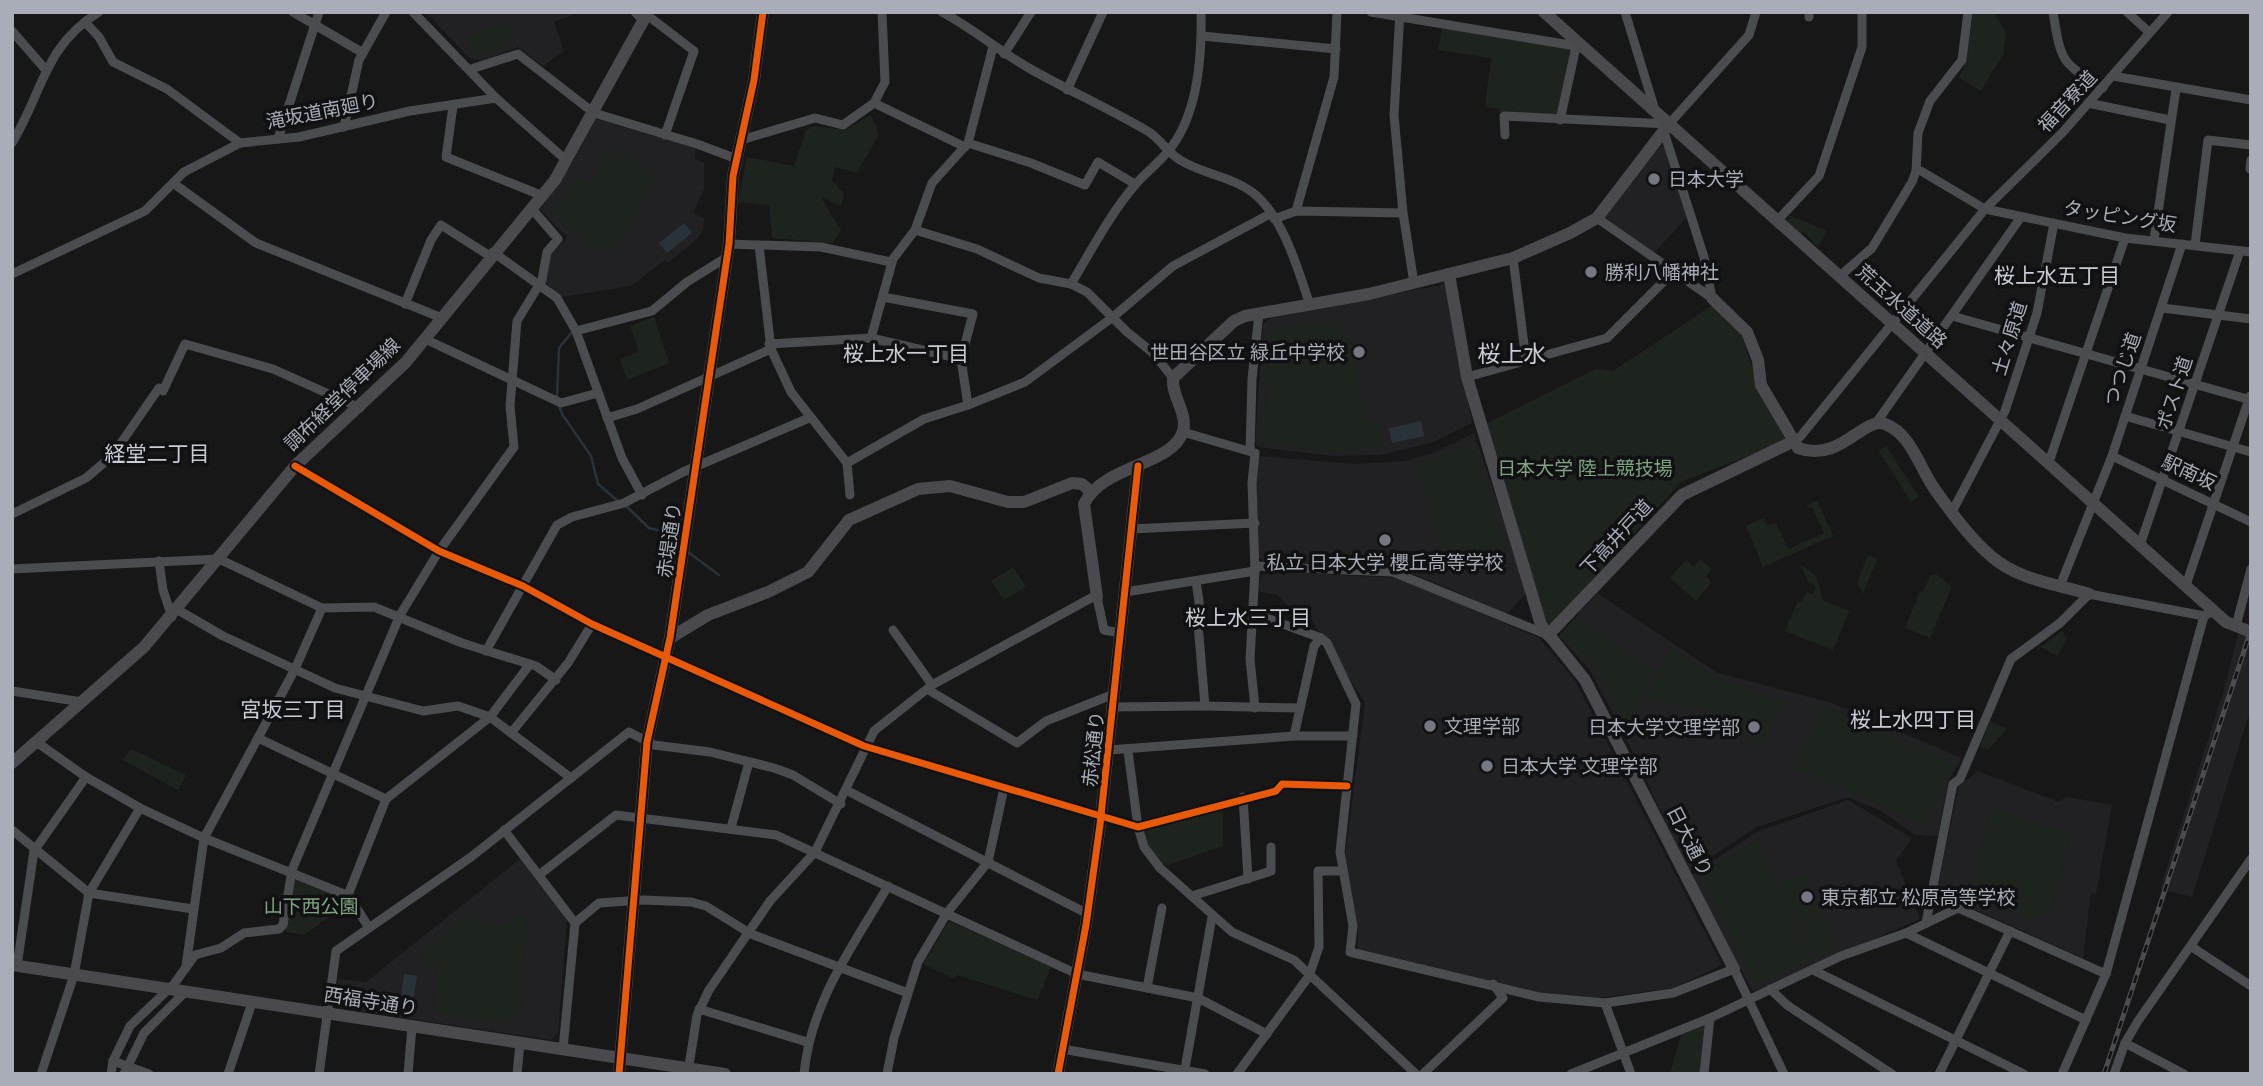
<svg xmlns="http://www.w3.org/2000/svg" width="2263" height="1086" viewBox="0 0 2263 1086" font-family="'Public Sans','Noto Sans JP',sans-serif">
  <rect width="100%" height="100%" fill="#171717"/>
  <g fill="#212123">
    <polygon points="426,12 580,12 554,22 564,51 543,66 518,47 482,61 469,58"/>
    <polygon points="596,119 695,148 695,159 704,163 704,189 693,213 704,218 703,230 696,240 668,263 665,260 631,286 561,297 545,282 551,254 567,238 540,209 571,165"/>
    <polygon points="1661,146 1665,146 1686,213 1686,218 1653,254 1606,218 1605,211"/>
    <polygon points="1446,284 1472,423 1434,442 1380,455 1333,456 1258,447 1255,442 1263,325 1269,319"/>
    <polygon points="1474,433 1528,592 1505,616 1460,593 1396,567 1263,561 1259,557 1256,482 1259,456 1356,464 1405,461 1433,453"/>
    <polygon points="1282,572 1401,578 1539,638 1574,679 1722,965 1673,988 1596,998 1541,993 1358,950 1358,927 1345,856 1365,703 1311,619 1291,608 1277,595 1258,591 1261,575"/>
    <polygon points="1597,593 1718,673 1829,702 1962,758 1948,781 1938,836 1915,835 1881,811 1848,797 1757,827 1689,871 1624,734 1589,669 1559,636"/>
    <polygon points="2241,623 2251,626 2251,708 2192,897 2160,889 2222,696"/>
    <polygon points="1978,771 2059,802 2066,797 2112,805 2096,894 2091,893 2083,958 1958,902 1935,900 1959,786"/>
    <polygon points="1848,800 1912,838 1896,861 1920,919 1753,992 1691,875 1759,831"/>
    <polygon points="520,859 567,919 558,1034 551,1040 339,1008 335,1004 338,979 366,982"/>
  </g>
  <g fill="#1d241e">
    <polygon points="1973,12 1994,12 2006,33 2003,54 1981,91 1959,78 1967,60"/>
    <polygon points="510,21 517,42 479,56 472,53 466,37"/>
    <polygon points="1442,26 1572,48 1559,117 1499,112 1499,109 1485,107 1491,58 1438,50"/>
    <polygon points="871,115 879,134 857,173 835,167 832,180 844,194 841,206 821,197 841,231 833,243 772,238 769,205 738,202 747,157 794,166 806,130 813,126 845,130"/>
    <polygon points="608,148 657,172 618,250 591,247 552,211 579,177 591,183"/>
    <polygon points="1791,216 1827,231 1818,246 1803,232 1799,234 1786,222"/>
    <polygon points="1713,305 1741,334 1759,389 1786,441 1681,482 1547,630 1484,425 1596,369 1613,371"/>
    <polygon points="654,317 669,363 627,380 620,359 639,351 630,326"/>
    <polygon points="1339,320 1342,337 1349,336 1366,421 1379,419 1384,447 1331,451 1262,443 1269,336 1278,328"/>
    <polygon points="1474,445 1508,552 1467,566 1442,553 1417,463"/>
    <polygon points="1886,446 1919,497 1911,502 1879,451"/>
    <polygon points="1817,500 1833,536 1763,567 1746,526 1764,518 1767,526 1776,522 1788,549 1824,533 1812,507 1808,508 1807,505"/>
    <polygon points="1868,555 1877,559 1863,594 1857,583"/>
    <polygon points="1700,559 1712,569 1706,577 1712,582 1696,601 1670,578 1686,560 1694,567"/>
    <polygon points="1800,564 1816,576 1823,600 1849,611 1833,650 1785,631 1798,601 1802,602 1807,592 1813,594 1816,586 1808,582"/>
    <polygon points="1013,567 1026,587 1004,600 991,581"/>
    <polygon points="1936,574 1952,587 1930,638 1905,628 1920,591 1923,592 1930,576"/>
    <polygon points="1577,619 1654,670 1627,728 1599,671 1561,636"/>
    <polygon points="2062,631 2067,639 2057,656 2041,647"/>
    <path d="M1672,648L1715,677L1782,700L1763,746L1748,743L1726,713C1713,716 1704,710 1691,707C1675,704 1660,704 1644,700Z"/>
    <polygon points="1822,705 1955,763 1927,826 1794,767"/>
    <polygon points="1990,721 2007,729 1988,750 1980,746"/>
    <polygon points="131,749 186,775 178,790 123,760"/>
    <polygon points="1223,805 1223,846 1165,866 1147,845 1141,828"/>
    <polygon points="1990,808 2070,833 2054,908 2028,921 1972,894"/>
    <polygon points="1757,839 1813,959 1763,982 1752,979 1700,875"/>
    <polygon points="1806,873 1821,911 1798,920 1782,884"/>
    <polygon points="297,879 344,897 348,904 304,935 286,932 293,881"/>
    <polygon points="521,912 527,920 520,1013 508,1024 434,1012 435,1004 432,1003 438,964 422,961 424,948 470,913 477,922 502,927"/>
    <polygon points="1822,912 1837,948 1816,958 1799,921"/>
    <polygon points="949,921 1051,967 1037,1000 957,975 954,979 923,964"/>
    <polygon points="1706,1023 1700,1074 1670,1074 1682,1032"/>
  </g>
  <g fill="#2a3239">
    <polygon points="684,223 692,233 667,253 659,243"/>
    <polygon points="1421,421 1424,436 1392,443 1389,428"/>
    <polygon points="404,974 417,976 412,1008 400,1006"/>
  </g>
  <g fill="none" stroke-linecap="round" stroke-linejoin="round">
    <g stroke="#2a3239" stroke-width="2.5">
      <polyline points="557,397 559,348 572,332"/>
      <polyline points="558,403 562,414 591,456 598,484 619,502"/>
      <polyline points="625,505 649,528 661,531 678,543"/>
      <polyline points="688,552 719,575"/>
    </g>
    <g stroke="#4b4c50" stroke-width="9">
      <polyline points="293,12 363,53"/>
      <polyline points="413,12 496,98 567,161"/>
      <polyline points="635,12 643,20"/>
      <path d="M942,12C972,28 998,50 1027,67C1067,90 1109,108 1149,132C1161,140 1168,153 1180,160C1204,175 1234,176 1257,196C1285,222 1298,270 1310,305"/>
      <polyline points="1371,12 1582,47"/>
      <polyline points="1400,12 1394,115 1403,213 1414,283"/>
      <polyline points="1625,12 1655,110"/>
      <polyline points="1809,12 1809,17"/>
      <path d="M2053,12C2061,61 2060,62 2103,88"/>
      <polyline points="2127,12 2149,32"/>
      <polyline points="647,15 694,51 665,135"/>
      <polyline points="85,22 99,37 113,62 167,89 240,143"/>
      <polyline points="12,31 45,69"/>
      <polyline points="1202,36 1336,49"/>
      <polyline points="1004,54 1031,12"/>
      <polyline points="471,69 518,54 594,113 697,144 737,159"/>
      <polyline points="2113,76 2251,100"/>
      <polyline points="1067,90 1103,12"/>
      <polyline points="874,103 965,147"/>
      <polyline points="2088,103 2170,120"/>
      <polyline points="453,106 446,157 543,196"/>
      <polyline points="1560,120 1576,47"/>
      <polyline points="344,127 359,60 386,12"/>
      <polyline points="1664,132 1704,257 1712,298"/>
      <polyline points="1505,135 1504,116 1669,124 1749,35 1756,12"/>
      <polyline points="278,139 319,12"/>
      <polyline points="741,140 815,118 843,125 874,103 885,82 882,12"/>
      <path d="M12,143C43,92 44,46 99,12"/>
      <polyline points="968,143 1031,163 1085,185 1098,162 1135,184"/>
      <polyline points="2250,169 2251,160"/>
      <polyline points="1921,171 1985,209 2125,238 2251,252"/>
      <polyline points="173,183 256,243 442,318"/>
      <polyline points="1296,211 1334,77 1337,12"/>
      <polyline points="1597,218 1712,298"/>
      <polyline points="1274,219 1296,211 1403,213"/>
      <polyline points="1777,221 1819,176 1862,47 1862,12"/>
      <polyline points="915,230 977,249 1039,278 1071,284 1087,292 1126,331 1153,353 1173,378"/>
      <polyline points="2154,240 2176,89"/>
      <polyline points="729,244 821,247 891,262"/>
      <polyline points="759,245 771,349 791,392 847,463 850,495"/>
      <polyline points="2195,245 2208,140 2251,145"/>
      <polyline points="493,252 557,298 576,331 622,458 642,495"/>
      <polyline points="1513,258 1526,360"/>
      <polyline points="12,274 145,211 184,172 240,143 299,137 410,111 496,98"/>
      <polyline points="1840,276 1872,248 1912,182 1916,171 1918,133 1930,101 1962,60 1968,12"/>
      <path d="M1071,284C1091,251 1110,214 1135,185C1145,173 1159,163 1169,150C1198,115 1202,56 1201,12"/>
      <polyline points="883,297 973,314 961,359 968,405"/>
      <polyline points="405,304 431,240 441,225 490,256"/>
      <polyline points="2162,308 2251,319"/>
      <polyline points="1952,316 2251,400"/>
      <polyline points="576,331 652,311 687,282 727,257"/>
      <polyline points="871,338 893,259 915,230 932,183 968,143 993,47"/>
      <polyline points="425,339 561,403 598,393"/>
      <polyline points="769,344 871,338 961,359"/>
      <polyline points="1467,377 1607,338 1673,272"/>
      <polyline points="2125,416 2251,452"/>
      <polyline points="607,418 637,409 771,349"/>
      <polyline points="1876,423 2021,217"/>
      <polyline points="1183,432 1255,453 1252,483 1255,571 1250,659 1255,708"/>
      <polyline points="1792,442 1800,437 1985,209 2063,132 2168,12"/>
      <polyline points="1250,451 1252,379 1259,313"/>
      <polyline points="2112,456 2251,522"/>
      <polyline points="2049,462 2125,238"/>
      <polyline points="847,463 924,419 968,405 1025,382 1113,317 1173,266 1270,214"/>
      <polyline points="295,466 439,551 523,586 592,624 864,746 1138,827 1276,791 1282,784 1347,786"/>
      <polyline points="1953,510 2005,411 2037,313 2054,223"/>
      <polyline points="12,514 86,478 112,456 159,388 163,391 185,344 273,369 360,408"/>
      <polyline points="1131,529 1255,523"/>
      <polyline points="2140,545 2240,251"/>
      <polyline points="159,561 163,590 172,617"/>
      <polyline points="1255,566 1393,572 1548,635"/>
      <polyline points="12,569 219,559 322,608 374,607 462,643 536,666 556,680"/>
      <polyline points="1196,581 1202,622 1198,624 1205,706 1299,708"/>
      <polyline points="2186,585 2250,396"/>
      <polyline points="2060,586 2112,456 2182,244"/>
      <polyline points="1125,592 1255,571"/>
      <polyline points="178,610 223,636 335,688 423,711 458,706 490,717 571,778"/>
      <polyline points="1253,613 1321,638 1327,643 1356,704 1340,852 1353,926 1350,952 1539,997 1605,1003 1673,993 1734,969 1784,1074"/>
      <polyline points="2236,626 2251,569"/>
      <polyline points="893,630 932,685"/>
      <polyline points="486,651 557,525 572,517 624,503 683,472 809,418"/>
      <polyline points="927,689 1017,743 1046,721 1114,694"/>
      <polyline points="12,691 82,702"/>
      <polyline points="1113,707 1205,706"/>
      <polyline points="511,733 568,663 592,624"/>
      <polyline points="1294,736 1353,736"/>
      <polyline points="258,738 386,799"/>
      <polyline points="35,741 86,777 140,808 204,838 349,896 369,928"/>
      <polyline points="1109,750 1294,736 1314,646 1321,638"/>
      <polyline points="1128,751 1138,827 1144,847 1160,868 1232,932 1294,960 1416,1074"/>
      <polyline points="846,790 1088,914"/>
      <polyline points="1243,797 1248,879"/>
      <polyline points="731,828 749,762"/>
      <polyline points="12,830 89,893 193,909"/>
      <polyline points="504,830 575,923 563,1049"/>
      <polyline points="539,875 616,815 776,835 1077,974 1198,998 1267,1034"/>
      <polyline points="348,895 386,799 490,717 530,664"/>
      <polyline points="1192,896 1271,871 1271,847"/>
      <polyline points="575,923 599,903 643,900 691,902 706,906 751,934 908,993"/>
      <polyline points="1926,923 1953,784 1960,779 2011,659 2060,623 2089,594 2204,616 2213,611"/>
      <polyline points="1906,933 2086,1020"/>
      <polyline points="2192,947 2251,986"/>
      <polyline points="17,966 34,851 86,777"/>
      <polyline points="186,966 204,838 295,669 322,608"/>
      <polyline points="1813,970 2024,1074"/>
      <polyline points="1147,988 1162,908"/>
      <polyline points="1770,989 1787,1005 1892,1074"/>
      <polyline points="1605,1003 1631,1074"/>
      <polyline points="699,1009 807,1042"/>
      <polyline points="2125,1043 2184,1074"/>
      <polyline points="1062,1049 1205,1074"/>
      <polyline points="113,1061 149,1074"/>
      <polyline points="688,1072 697,1015 709,990 770,901 815,852 874,731 932,685 1091,598 1097,597 1104,630 1121,633"/>
      <polyline points="41,1074 74,975 89,893 140,808"/>
      <polyline points="111,1074 113,1061 130,1026 174,984 195,955 221,948 244,933 279,929 283,925 292,870 400,615 439,551 514,447 510,406 517,321 542,280 547,252 558,239 532,209"/>
      <polyline points="124,1074 144,1033 185,992"/>
      <polyline points="228,1074 252,1003"/>
      <polyline points="319,1074 336,951 471,857 629,732 654,745 710,752 774,768 793,775 841,804"/>
      <polyline points="408,1074 412,1027"/>
      <polyline points="517,1074 520,1043"/>
      <path d="M804,1074C811,1001 852,948 888,886"/>
      <polyline points="887,1074 894,1038 918,962 947,913 988,862 1004,788"/>
      <polyline points="1184,1074 1212,917"/>
      <polyline points="1237,1074 1309,976 1319,947 1318,871 1343,871"/>
      <polyline points="1423,1074 1503,998 1493,984"/>
      <polyline points="1571,1074 1710,1018 1841,956 1906,933 1958,908 2106,974"/>
      <polyline points="1704,1074 1710,1018"/>
      <polyline points="1939,1074 2010,931"/>
      <polyline points="2062,1074 2106,974 2204,616"/>
      <polyline points="2114,1074 2125,1043 2138,1021 2251,859"/>
    </g>
    <g stroke="#4a4a4e" stroke-width="12">
      <polyline points="1544,12 2226,622 2251,632"/>
      <polyline points="1449,274 1467,377 1541,625 1585,680 1734,969"/>
      <path d="M1712,298L1747,332L1758,360L1761,385L1798,448C1841,463 1863,416 1885,424C1912,434 1920,470 1936,491C1950,511 1973,541 1991,556C2018,580 2056,584 2089,594"/>
      <path d="M1097,597L1084,504C1103,464 1173,466 1183,431C1188,414 1171,395 1173,378L1234,321L1245,316L1369,294L1513,258L1570,233L1597,218L1669,124"/>
      <polyline points="1548,635 1682,495 1792,442"/>
      <polyline points="670,638 708,615 768,592 808,572 849,520 918,489 950,486 1008,502 1024,502 1072,483 1082,484 1090,491"/>
      <polyline points="12,763 144,647 295,466 406,362 555,180 648,12"/>
      <polyline points="12,965 725,1074"/>
      <polyline points="619,1074 647,742 670,638 729,244 733,176 754,80 763,12"/>
      <polyline points="1058,1074 1086,925 1100,825 1138,466"/>
    </g>
    <defs>
      <polyline id="rail" points="2104,1074 2251,630"/>
    </defs>
    <use href="#rail" stroke="#4b4c4f" stroke-width="5"/>
    <use href="#rail" stroke="#111113" stroke-width="2.5" stroke-dasharray="8" stroke-linecap="butt"/>
    <defs>
      <g id="cycleway">
        <polyline points="295,466 439,551 523,586 592,624 864,746 1138,827 1276,791 1282,784 1347,786"/>
        <polyline points="619,1074 647,742 670,638 729,244 733,176 754,80 763,12"/>
        <polyline points="1058,1074 1086,925 1100,825 1138,466"/>
      </g>
    </defs>
    <use href="#cycleway" stroke="#111113" stroke-width="11"/>
    <use href="#cycleway" stroke="#e8590c" stroke-width="7"/>
  </g>
  <g fill="#757880" stroke="#111113" stroke-width="2.5">
    <circle cx="1654" cy="179" r="7"/>
    <circle cx="1591" cy="272" r="7"/>
    <circle cx="1359" cy="352" r="7"/>
    <circle cx="1385" cy="540" r="7"/>
    <circle cx="1430" cy="726" r="7"/>
    <circle cx="1754" cy="727" r="7"/>
    <circle cx="1487" cy="766" r="7"/>
    <circle cx="1807" cy="897" r="7"/>
  </g>
  <g text-anchor="middle" dominant-baseline="central" stroke-width="7" stroke-linejoin="round" paint-order="stroke">
    <g font-size="19" fill="#a8adb8" stroke="#111113">
      <text transform="translate(2067 101) rotate(-47)">福音寮道</text>
      <text transform="translate(322 111) rotate(-11)">滝坂道南廻り</text>
      <text transform="translate(2120 216) rotate(9)">タッピング坂</text>
      <text transform="translate(1902 306) rotate(42)">荒玉水道道路</text>
      <text transform="translate(2009 338) rotate(-73)">土々原道</text>
      <text transform="translate(2122 369) rotate(-71)">つつじ道</text>
      <text transform="translate(2174 393) rotate(-72)">ポスト道</text>
      <text transform="translate(342 394) rotate(-44)">調布経堂停車場線</text>
      <text transform="translate(2189 472) rotate(25)">駅南坂</text>
      <text transform="translate(1616 537) rotate(-47)">下高井戸道</text>
      <text transform="translate(669 540) rotate(-82)">赤堤通り</text>
      <text transform="translate(1093 749) rotate(-84)">赤松通り</text>
      <text transform="translate(1690 841) rotate(63)">日大通り</text>
      <text transform="translate(371 1001) rotate(9)">西福寺通り</text>
    </g>
    <g font-size="19" fill="#a8adb8" stroke="#111113" text-anchor="start">
      <text x="1668" y="179">日本大学</text>
      <text x="1605" y="272">勝利八幡神社</text>
      <text x="1345" y="352" text-anchor="end">世田谷区立 緑丘中学校</text>
      <text x="1385" y="562" text-anchor="middle">私立 日本大学 櫻丘高等学校</text>
      <text x="1444" y="726">文理学部</text>
      <text x="1740" y="727" text-anchor="end">日本大学文理学部</text>
      <text x="1501" y="766">日本大学 文理学部</text>
      <text x="1821" y="897">東京都立 松原高等学校</text>
    </g>
    <g font-size="19" fill="#7fa381" stroke="#111113">
      <text x="1585" y="468">日本大学 陸上競技場</text>
      <text x="311" y="906">山下西公園</text>
    </g>
    <g font-size="21" fill="#c9ccd4" stroke="#111113">
      <text x="2057" y="275">桜上水五丁目</text>
      <text x="906" y="353">桜上水一丁目</text>
      <text x="157" y="453">経堂二丁目</text>
      <text x="1248" y="617">桜上水三丁目</text>
      <text x="293" y="709">宮坂三丁目</text>
      <text x="1913" y="719">桜上水四丁目</text>
    </g>
    <g font-size="23" fill="#c9ccd4" stroke="#111113">
      <text x="1512" y="353">桜上水</text>
    </g>
  </g>
  <rect width="2263" height="1086" fill="none" stroke="#a8adb8" stroke-width="28"/>
</svg>
